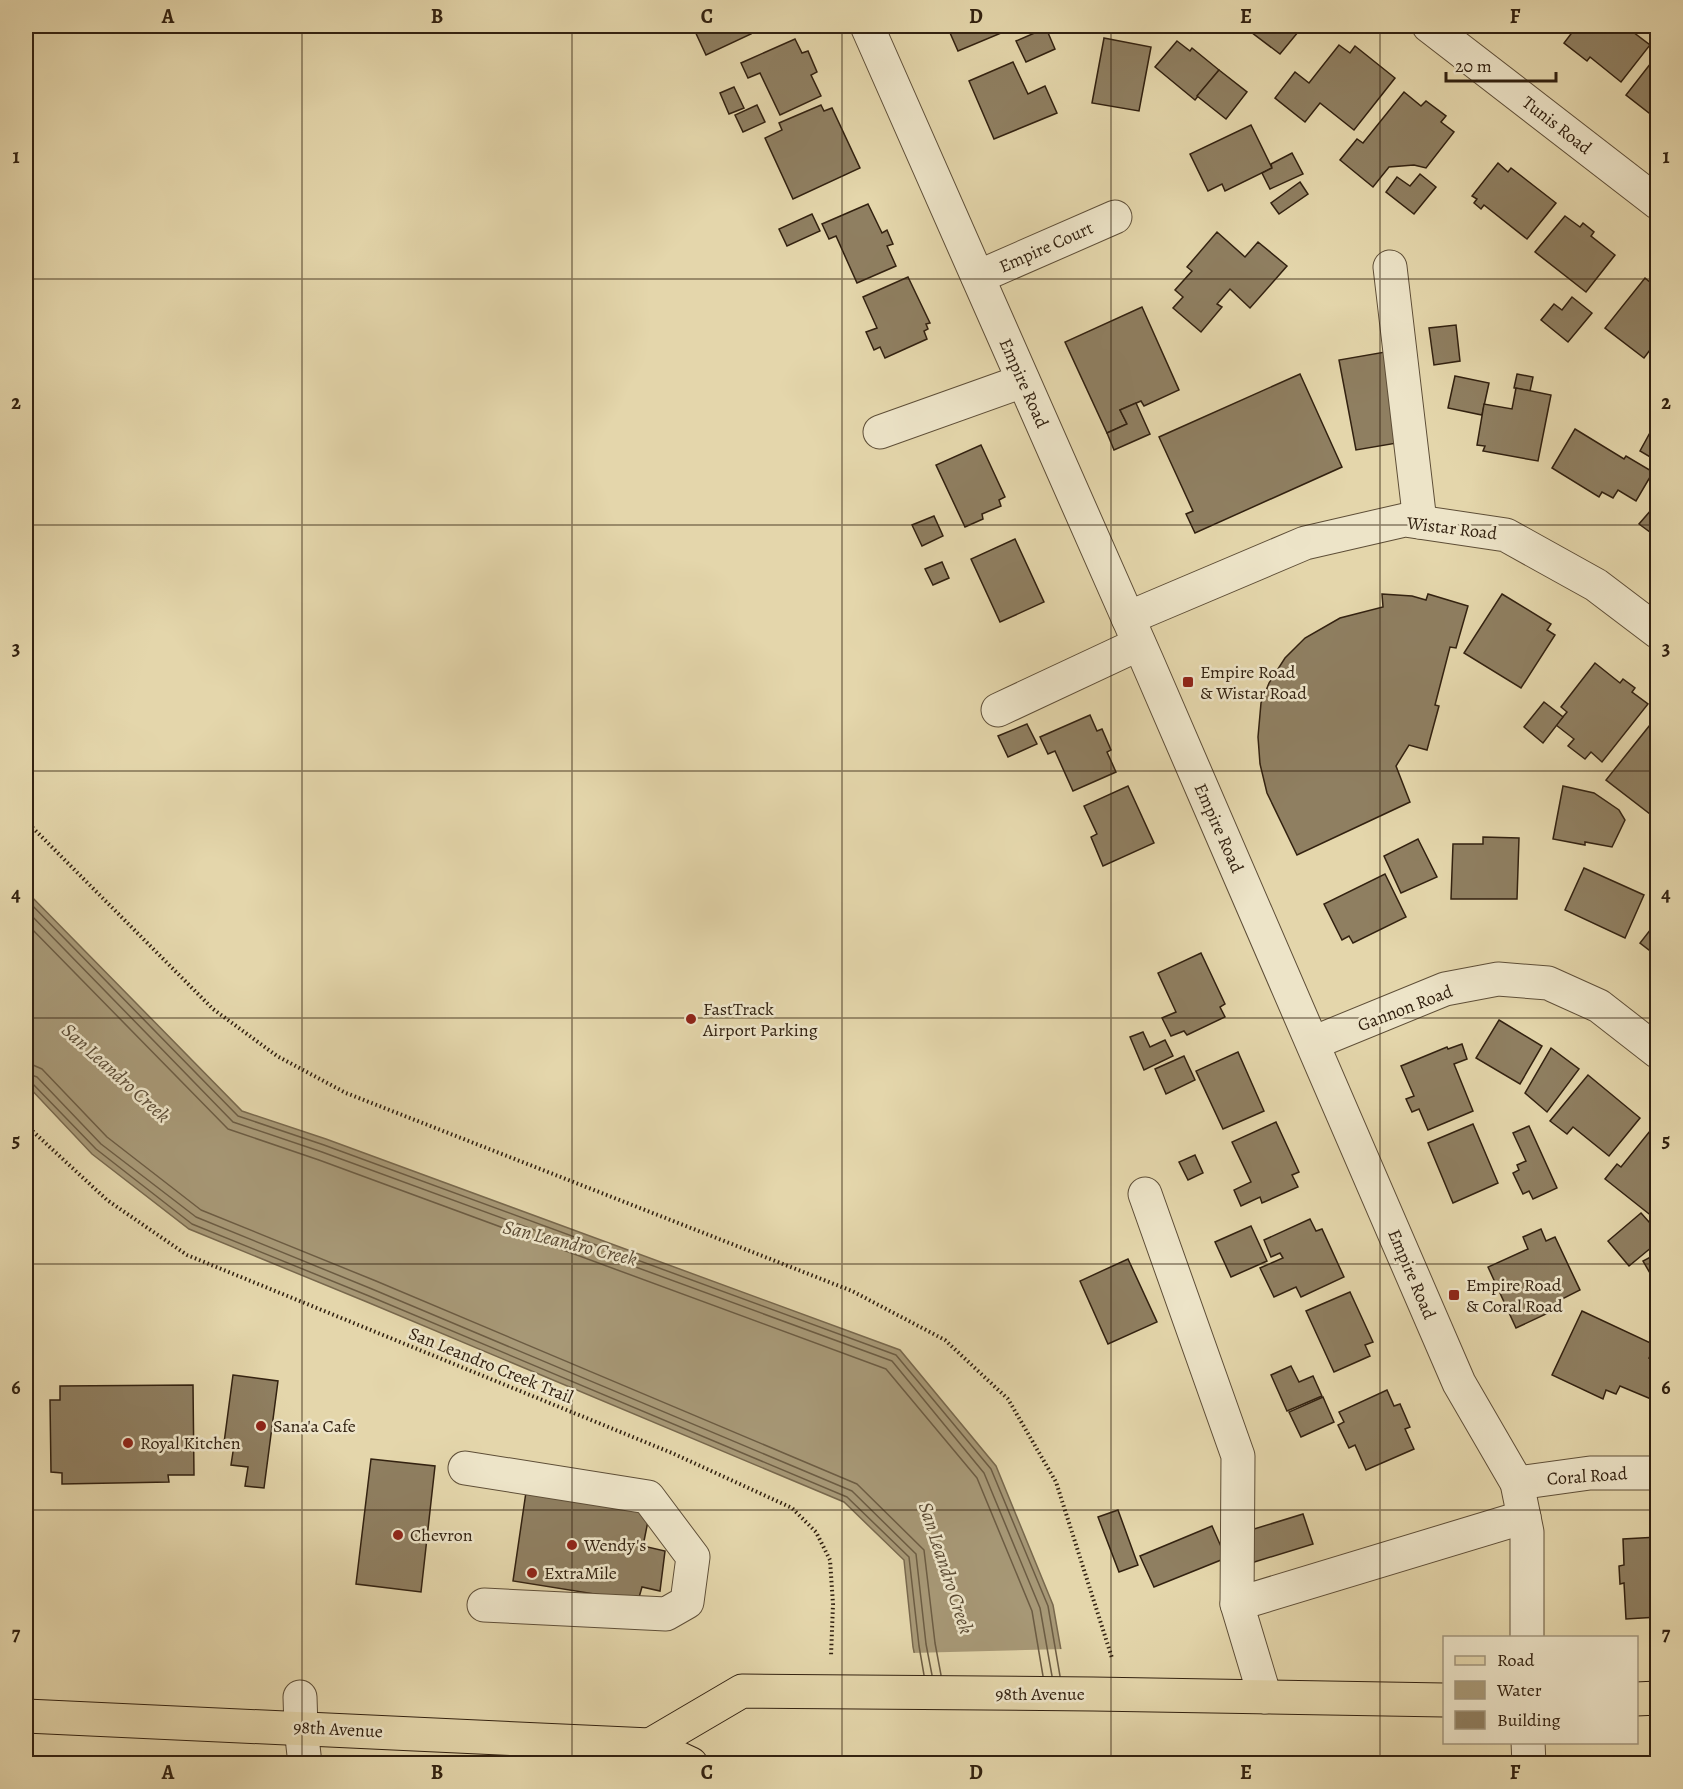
<svg xmlns="http://www.w3.org/2000/svg" width="1683" height="1789" viewBox="0 0 1683 1789" font-family="Alegreya,serif">
  <rect width="100%" height="100%" fill="#e4d6ab"/>
  <filter id="stains"><feTurbulence type="fractalNoise" baseFrequency=".00333" numOctaves="4"/><feColorMatrix values="0 0 0 0 .2 0 0 0 0 .09 0 0 0 0 .02 0 0 0 .5 -.17"/></filter>
  <radialGradient id="worn" r=".72"><stop offset=".6" stop-color="#630" stop-opacity="0"/><stop offset="1" stop-color="#630" stop-opacity=".3"/></radialGradient>
  <polygon fill="#a79876" stroke="#78684d" stroke-width="1.5" points="26,891 242,1111 326,1139 900,1350 996,1466 1053,1605 1081,1763 936,1763 913,1647 904,1560 844,1502 367,1302 189,1229 92,1154 26,1084"/>
  <polygon fill="#e4d6ab" points="1064,1649 1084,1764 933,1764 911,1653"/>
  <g fill="none" stroke-linecap="round" stroke-linejoin="round">
    <g stroke="#6c5c43" stroke-width="1.5">
      <polyline points="26,899 238,1116 324,1145 896,1355 991,1469 1048,1606 1060,1676"/>
      <polyline points="26,910 233,1122 322,1152 892,1361 984,1473 1040,1608 1052,1676"/>
      <polyline points="26,923 228,1129 319,1160 886,1369 977,1478 1032,1611 1043,1676"/>
      <polyline points="26,1064 33,1065 42,1069 107,1137 201,1210 376,1281 857,1484 924,1550 935,1643 941,1675"/>
      <polyline points="26,1073 37,1077 101,1144 196,1217 372,1289 852,1491 916,1554 926,1644 932,1675"/>
      <polyline points="26,1081 32,1083 96,1149 192,1224 369,1296 847,1497 909,1557 919,1646 924,1675"/>
    </g>
  </g>
  <g fill="#8f7f61" stroke="#322110" stroke-width="1.5">
    <polygon points="696,26 712,26 714,30 725,26 747,26 751,34 706,55 693,27"/>
    <polygon points="947,26 1018,26 958,51"/>
    <polygon points="1243,26 1303,26 1280,54"/>
    <polygon points="1577,26 1625,26 1650,45 1621,82 1590,57 1587,61 1564,43"/>
    <polygon points="1046,28 1055,49 1026,62 1016,41"/>
    <polygon points="1104,38 1151,47 1139,111 1092,103"/>
    <polygon points="795,39 802,53 808,51 817,72 811,75 821,96 780,115 760,73 748,78 741,63"/>
    <polygon points="1177,41 1190,51 1192,48 1219,70 1195,100 1155,67"/>
    <polygon points="1339,45 1350,53 1355,46 1395,78 1354,130 1320,103 1305,122 1275,98 1295,72 1309,83"/>
    <polygon points="1658,54 1658,120 1626,95"/>
    <polygon points="1013,62 1028,94 1045,86 1057,113 994,139 969,81"/>
    <polygon points="1219,70 1247,92 1226,119 1197,96"/>
    <polygon points="734,87 744,108 729,114 720,93"/>
    <polygon points="1404,92 1421,106 1426,101 1446,116 1441,122 1454,132 1426,168 1414,165 1389,167 1373,187 1340,160 1357,139 1363,143"/>
    <polygon points="757,105 765,122 743,132 735,115"/>
    <polygon points="821,105 824,111 832,108 860,168 793,199 765,138 782,130 779,123"/>
    <polygon points="1251,125 1272,168 1225,191 1222,184 1208,191 1190,154"/>
    <polygon points="1292,153 1303,174 1270,189 1262,173 1272,168 1271,164"/>
    <polygon points="1498,163 1508,172 1511,168 1556,203 1527,239 1484,205 1481,209 1474,203 1477,199 1472,196"/>
    <polygon points="1420,174 1436,187 1414,214 1386,192 1397,177 1410,186"/>
    <polygon points="1300,182 1308,194 1279,214 1271,203"/>
    <polygon points="868,204 882,233 887,230 893,244 887,246 896,266 857,283 836,236 829,239 822,224"/>
    <polygon points="812,214 820,231 787,246 779,229"/>
    <polygon points="1565,216 1580,227 1583,223 1594,232 1591,236 1615,255 1586,292 1535,252"/>
    <polygon points="1217,232 1245,257 1258,242 1287,266 1250,308 1230,289 1217,304 1222,307 1201,332 1173,308 1183,297 1175,290 1192,271 1187,267"/>
    <polygon points="908,277 930,323 926,324 928,329 924,331 927,339 885,358 880,347 874,350 866,332 877,328 863,297"/>
    <polygon points="1645,278 1658,289 1658,344 1656,342 1644,358 1605,328"/>
    <polygon points="1572,297 1592,313 1568,342 1541,320 1554,304 1562,310"/>
    <polygon points="1142,307 1179,390 1144,406 1141,401 1120,410 1127,424 1107,433 1065,342"/>
    <polygon points="1456,325 1460,361 1434,365 1429,328"/>
    <polygon points="1385,352 1403,442 1356,450 1339,360"/>
    <polygon points="1300,374 1342,467 1195,533 1186,514 1193,511 1159,437"/>
    <polygon points="1517,374 1533,377 1530,391 1514,388"/>
    <polygon points="1455,376 1489,383 1482,415 1448,408"/>
    <polygon points="1516,388 1551,395 1538,461 1483,451 1485,446 1477,445 1484,404 1512,409"/>
    <polygon points="1136,403 1150,434 1114,450 1107,433 1127,424 1120,410"/>
    <polygon points="1658,418 1658,460 1657,461 1640,451"/>
    <polygon points="1575,429 1624,459 1626,456 1653,472 1636,501 1618,490 1613,498 1602,492 1599,497 1552,468"/>
    <polygon points="981,445 1005,497 999,500 1001,506 982,514 983,519 965,527 936,465"/>
    <polygon points="1658,502 1658,538 1639,524"/>
    <polygon points="934,516 943,536 922,546 912,525"/>
    <polygon points="1015,539 1044,602 1000,622 971,559"/>
    <polygon points="942,562 949,578 933,585 925,569"/>
    <polygon points="1382,594 1412,596 1426,600 1428,594 1468,606 1456,648 1450,647 1435,705 1439,706 1427,750 1409,745 1396,766 1410,802 1297,855 1267,793 1260,764 1258,737 1261,703 1269,683 1285,658 1305,638 1340,618 1383,607"/>
    <polygon points="1502,594 1551,624 1547,630 1555,635 1521,688 1464,653"/>
    <polygon points="1595,663 1620,683 1623,679 1635,688 1632,692 1648,704 1602,762 1591,752 1585,759 1568,746 1574,739 1556,725 1567,712 1561,707"/>
    <polygon points="1544,702 1563,717 1543,743 1524,727"/>
    <polygon points="1090,715 1097,731 1102,729 1111,750 1107,752 1116,772 1073,791 1055,751 1048,754 1040,737"/>
    <polygon points="1658,715 1658,805 1650,814 1606,780"/>
    <polygon points="1027,724 1037,744 1008,757 998,736"/>
    <polygon points="1128,786 1154,843 1103,866 1091,837 1097,834 1084,806"/>
    <polygon points="1563,786 1594,793 1619,810 1625,820 1612,847 1585,842 1585,845 1553,839"/>
    <polygon points="1483,837 1519,838 1517,899 1451,899 1453,844 1483,844"/>
    <polygon points="1418,839 1437,877 1401,893 1384,856"/>
    <polygon points="1584,868 1644,895 1625,938 1565,910"/>
    <polygon points="1385,874 1406,917 1353,943 1349,936 1342,940 1324,904"/>
    <polygon points="1658,920 1658,957 1640,943"/>
    <polygon points="1201,953 1225,1004 1220,1007 1225,1017 1187,1035 1184,1031 1171,1036 1162,1018 1176,1012 1158,973"/>
    <polygon points="1499,1020 1542,1046 1520,1084 1476,1058"/>
    <polygon points="1143,1032 1150,1047 1165,1040 1173,1056 1144,1070 1130,1037"/>
    <polygon points="1462,1044 1467,1059 1454,1064 1473,1111 1428,1130 1419,1109 1412,1112 1406,1099 1414,1096 1401,1066 1447,1047 1448,1049"/>
    <polygon points="1551,1048 1579,1069 1547,1112 1525,1093"/>
    <polygon points="1238,1052 1264,1111 1223,1129 1196,1071"/>
    <polygon points="1184,1056 1195,1080 1166,1094 1155,1069"/>
    <polygon points="1588,1075 1640,1118 1609,1156 1573,1127 1567,1134 1550,1121"/>
    <polygon points="1276,1122 1299,1172 1292,1175 1298,1187 1262,1203 1260,1197 1241,1206 1234,1190 1251,1182 1232,1142"/>
    <polygon points="1473,1124 1498,1183 1453,1203 1428,1143"/>
    <polygon points="1529,1126 1557,1188 1533,1199 1529,1191 1523,1194 1513,1173 1519,1170 1517,1165 1526,1161 1513,1133"/>
    <polygon points="1650,1131 1658,1137 1658,1221 1605,1179 1617,1164 1621,1167"/>
    <polygon points="1195,1155 1203,1173 1188,1180 1179,1162"/>
    <polygon points="1641,1213 1658,1232 1658,1242 1629,1266 1608,1241"/>
    <polygon points="1310,1219 1316,1231 1322,1229 1344,1277 1301,1297 1296,1287 1274,1297 1260,1268 1283,1258 1280,1253 1271,1257 1264,1240"/>
    <polygon points="1251,1226 1267,1261 1231,1277 1215,1242"/>
    <polygon points="1541,1229 1546,1241 1555,1237 1580,1290 1558,1301 1561,1307 1516,1328 1488,1267 1528,1249 1523,1237"/>
    <polygon points="1658,1253 1658,1287 1643,1261"/>
    <polygon points="1128,1259 1157,1322 1108,1344 1080,1281"/>
    <polygon points="1350,1292 1373,1342 1365,1345 1370,1356 1334,1372 1306,1311"/>
    <polygon points="1582,1311 1655,1345 1649,1358 1658,1362 1658,1385 1651,1399 1620,1386 1616,1394 1606,1390 1603,1399 1552,1375"/>
    <polygon points="1291,1366 1299,1382 1313,1376 1322,1396 1287,1411 1271,1375"/>
    <polygon points="233,1375 278,1381 264,1488 245,1486 248,1467 231,1465 234,1445 224,1443"/>
    <polygon points="193,1385 194,1475 168,1475 169,1482 62,1484 62,1473 51,1472 50,1400 60,1400 60,1386"/>
    <polygon points="1387,1390 1394,1406 1400,1404 1410,1427 1405,1429 1414,1449 1366,1470 1355,1445 1349,1448 1338,1425 1344,1422 1339,1412"/>
    <polygon points="1323,1397 1334,1422 1301,1437 1289,1412"/>
    <polygon points="371,1459 435,1466 421,1592 356,1584"/>
    <polygon points="526,1492 641,1508 649,1516 643,1546 665,1551 660,1591 642,1587 638,1601 513,1581"/>
    <polygon points="1118,1510 1138,1565 1119,1572 1098,1517"/>
    <polygon points="1303,1514 1313,1544 1251,1563 1241,1533"/>
    <polygon points="1212,1526 1226,1558 1154,1587 1140,1556"/>
    <polygon points="1658,1537 1658,1617 1626,1619 1624,1583 1620,1584 1619,1566 1624,1565 1623,1539"/>
  </g>
  <g fill="none" stroke-linecap="round" stroke-linejoin="round">
    <defs>
      <g id="minor">
        <polyline points="867,26 1147,661 1459,1383 1517,1483 1527,1532 1527,1638"/>
        <polyline points="1429,26 1658,203"/>
        <polyline points="1390,267 1420,522"/>
        <polyline points="978,277 1115,217"/>
        <polyline points="880,432 1023,381"/>
        <polyline points="1128,618 1305,543 1405,520 1506,535 1596,585 1658,632"/>
        <polyline points="998,710 1139,644"/>
        <polyline points="1313,1043 1445,989 1498,979 1548,983 1599,1006 1658,1052"/>
        <polyline points="1145,1194 1238,1456 1237,1604"/>
        <polyline points="465,1468 648,1497 693,1557 687,1602 666,1614 484,1605"/>
        <polyline points="1517,1483 1590,1473 1658,1473"/>
        <polyline points="300,1697 301,1728 305,1764"/>
        <polyline points="1265,1697 1237,1604 1524,1517"/>
        <polyline points="1528,1742 1529,1764"/>
      </g>
      <g id="major">
        <polyline points="1636,1699 1658,1698"/>
        <polyline points="26,1716 650,1745 691,1764"/>
        <polyline points="650,1745 742,1691 1093,1694 1444,1700"/>
      </g>
    </defs>
    <use href="#minor" stroke="#5e4e37" stroke-width="35"/>
    <use href="#major" stroke="#322110" stroke-width="35"/>
    <g stroke="#322110" stroke-width="4" stroke-dasharray="1.5 3" stroke-linecap="butt">
      <polyline points="26,821 213,1009 277,1056 346,1093 852,1291 945,1340 1008,1399 1056,1482 1112,1658"/>
      <polyline points="26,1125 107,1200 187,1255 672,1453 792,1508 816,1532 830,1560 833,1604 831,1656"/>
    </g>
    <use href="#minor" stroke="#ede4c8" stroke-width="33"/>
    <use href="#major" stroke="#e4d6ab" stroke-width="33"/>
  </g>
  <path fill="none" stroke="#322110" stroke-width="1.5" stroke-opacity="0.55" d="M302,26V1764M572,26V1764M842,26V1764M1111,26V1764M1380,26V1764M26,279H1658M26,525H1658M26,771H1658M26,1018H1658M26,1264H1658M26,1510H1658"/>
  <g fill="#8f2418" stroke="#ede4c8" stroke-width="2">
    <rect x="1182" y="676" width="12" height="12" rx="3"/>
    <circle cx="691" cy="1019" r="6"/>
    <rect x="1448" y="1289" width="12" height="12" rx="3"/>
    <circle cx="261" cy="1426" r="6"/>
    <circle cx="128" cy="1443" r="6"/>
    <circle cx="398" cy="1535" r="6"/>
    <circle cx="572" cy="1545" r="6"/>
    <circle cx="532" cy="1573" r="6"/>
  </g>
  <g text-anchor="middle" dominant-baseline="central" stroke-width="5" stroke-linejoin="round" paint-order="stroke">
    <g font-size="18" fill="#322110" stroke="#ede4c8">
      <text transform="translate(1557 125) rotate(38)">Tunis Road</text>
      <text transform="translate(1046 247) rotate(-24)">Empire Court</text>
      <text transform="translate(1024 383) rotate(66)">Empire Road</text>
      <text transform="translate(1452 528) rotate(7)">Wistar Road</text>
      <text transform="translate(1219 828) rotate(66)">Empire Road</text>
      <text transform="translate(1405 1008) rotate(-21)">Gannon Road</text>
      <text transform="translate(1412 1274) rotate(67)">Empire Road</text>
      <text transform="translate(491 1365) rotate(22)">San Leandro Creek Trail</text>
      <text transform="translate(1587 1476) rotate(-4)">Coral Road</text>
      <text x="1040" y="1694">98th Avenue</text>
      <text transform="translate(338 1729) rotate(3)">98th Avenue</text>
    </g>
    <g font-size="18" fill="#322110" stroke="#ede4c8" text-anchor="start">
      <text x="1200" y="672">Empire Road<tspan x="1200" dy="21">&amp; Wistar Road</tspan></text>
      <text x="703" y="1009">FastTrack<tspan x="703" dy="21">Airport Parking</tspan></text>
      <text x="1466" y="1285">Empire Road<tspan x="1466" dy="21">&amp; Coral Road</tspan></text>
      <text x="273" y="1426">Sana'a Cafe</text>
      <text x="140" y="1443">Royal Kitchen</text>
      <text x="410" y="1535">Chevron</text>
      <text x="584" y="1545">Wendy's</text>
      <text x="544" y="1573">ExtraMile</text>
    </g>
    <g font-size="20" font-style="italic" fill="#5b4b34" stroke="#ede4c8">
      <text transform="translate(116 1073) rotate(42)">San Leandro Creek</text>
      <text transform="translate(570 1243) rotate(14)">San Leandro Creek</text>
      <text transform="translate(946 1568) rotate(72)">San Leandro Creek</text>
    </g>
  </g>
  <rect width="1683" height="1789" fill="none" stroke="#e4d6ab" stroke-width="66"/>
  <rect x="1443" y="1636" width="195" height="108" fill="#ede4c8" stroke="#a2967e" stroke-width="1.5"/>
  <rect x="1455" y="1656" width="30" height="9" fill="#e4d6ab" stroke="#a2967e" stroke-width="1.5"/>
  <text x="1497" y="1666" font-size="18" fill="#322110">Road</text>
  <rect x="1455" y="1681" width="30" height="18" fill="#a79876" stroke="#a2967e" stroke-width="1.5"/>
  <text x="1497" y="1696" font-size="18" fill="#322110">Water</text>
  <rect x="1455" y="1711" width="30" height="18" fill="#8f7f61" stroke="#a2967e" stroke-width="1.5"/>
  <text x="1497" y="1726" font-size="18" fill="#322110">Building</text>
  <path d="M1446 72v9h110v-9" fill="none" stroke="#322110" stroke-width="3"/>
  <text x="1455" y="72" font-size="18" fill="#322110" stroke="#ede4c8" stroke-width="4.5" paint-order="stroke">20 m</text>
  <rect x="33" y="33" width="1617" height="1723" fill="none" stroke="#322110" stroke-width="2"/>
  <g font-size="20" text-anchor="middle" font-weight="bold" fill="#322110">
    <text x="168" y="23">A</text>
    <text x="437" y="23">B</text>
    <text x="707" y="23">C</text>
    <text x="976" y="23">D</text>
    <text x="1246" y="23">E</text>
    <text x="1515" y="23">F</text>
    <text x="16" y="163">1</text>
    <text x="1666" y="163">1</text>
    <text x="16" y="409">2</text>
    <text x="1666" y="409">2</text>
    <text x="16" y="655">3</text>
    <text x="1666" y="655">3</text>
    <text x="16" y="901">4</text>
    <text x="1666" y="901">4</text>
    <text x="16" y="1147">5</text>
    <text x="1666" y="1147">5</text>
    <text x="16" y="1394">6</text>
    <text x="1666" y="1394">6</text>
    <text x="16" y="1640">7</text>
    <text x="1666" y="1640">7</text>
    <text x="168" y="1779">A</text>
    <text x="437" y="1779">B</text>
    <text x="707" y="1779">C</text>
    <text x="976" y="1779">D</text>
    <text x="1246" y="1779">E</text>
    <text x="1515" y="1779">F</text>
  </g>
  <rect width="100%" height="100%" filter="url(#stains)"/>
  <rect width="100%" height="100%" fill="url(#worn)"/>
</svg>
